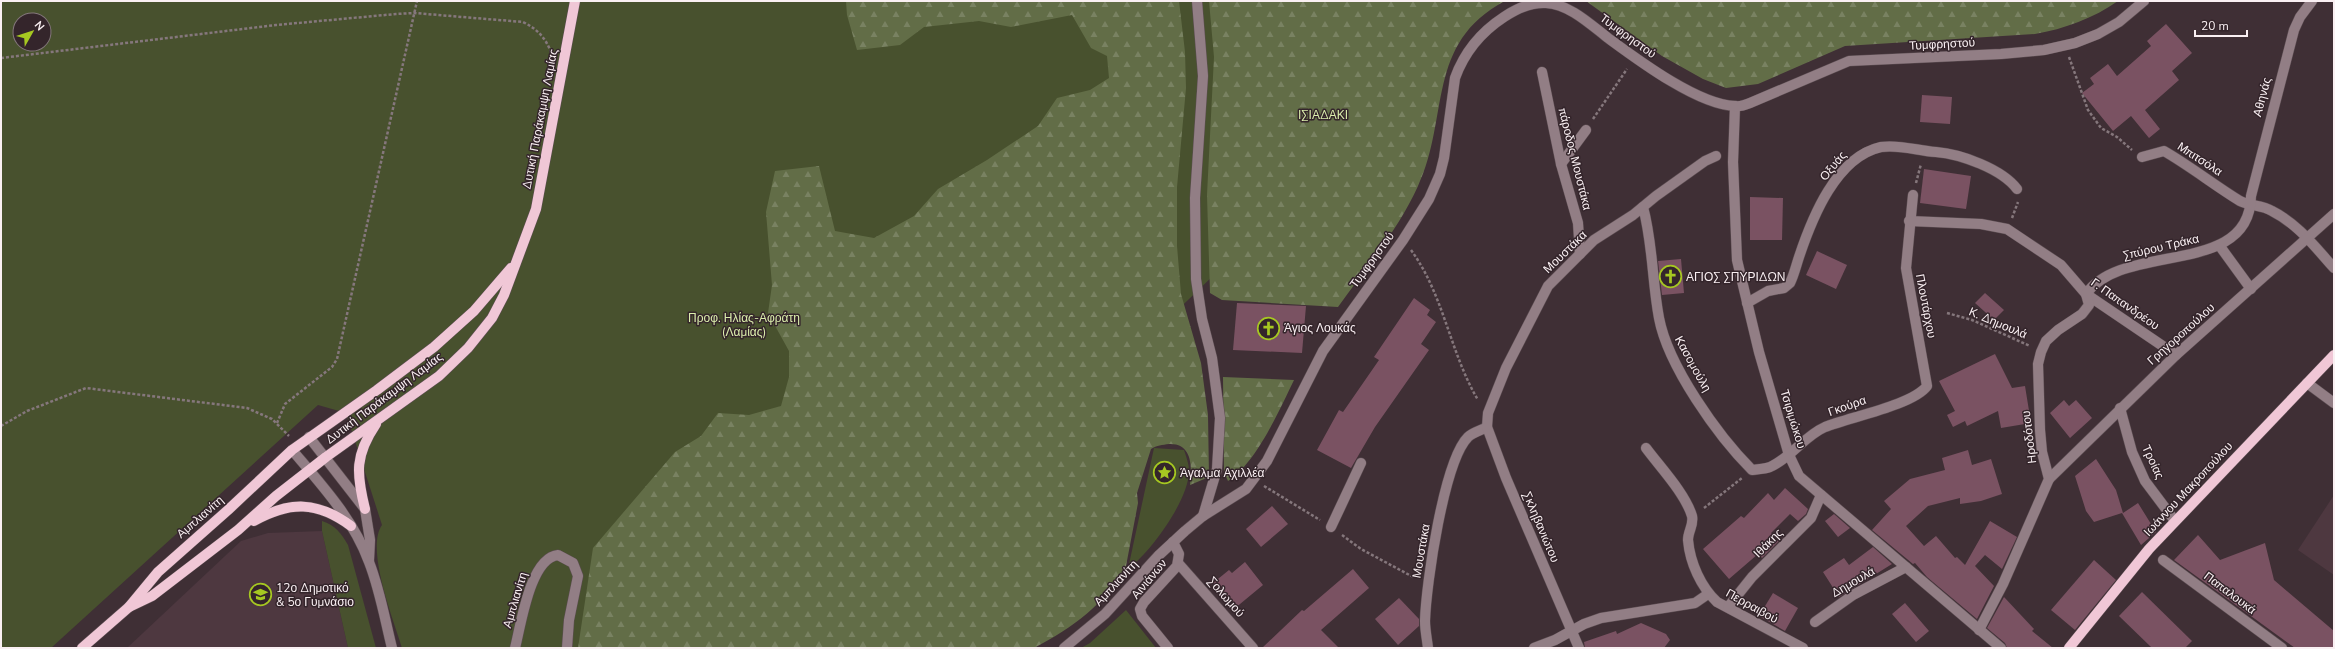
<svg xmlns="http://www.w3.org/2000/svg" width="2335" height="649" viewBox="0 0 2335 649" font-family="'Nunito Sans',sans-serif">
  <defs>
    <pattern id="forest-firs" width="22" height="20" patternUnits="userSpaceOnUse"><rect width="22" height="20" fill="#626d47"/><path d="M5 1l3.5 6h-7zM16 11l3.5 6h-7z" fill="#798262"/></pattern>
  </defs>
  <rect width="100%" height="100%" fill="#3f2f35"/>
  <g fill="#4e3840">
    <polygon points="2334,495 2334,575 2298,550"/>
    <polygon points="322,531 348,648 127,648 241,541 268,533"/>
  </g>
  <g fill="#48512e" fill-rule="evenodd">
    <path d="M1,1H1488L1440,57L1103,382L950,648H402C394,621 365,549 382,525L346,413L318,405L51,648H1ZM20,20H44V44H20Z"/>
    <path d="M1154,448L1184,450C1186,456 1189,464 1189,471C1189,500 1150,553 1128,569Z"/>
    <path d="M322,521C335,525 341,533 348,545L376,648H348L322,531Z"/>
    <polygon points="1126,610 1156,648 1081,648 1090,643"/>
  </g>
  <g fill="url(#forest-firs)">
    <path d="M846,1H1179L1185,52L1186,88L1177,187V246L1181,294L1201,363L1208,415L1209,477L1190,485C1192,468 1193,443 1169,444C1162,445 1157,445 1151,449L1137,493L1138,503L1126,566C1104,605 1074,627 1034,648H578L593,548L675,452L701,436L718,413L749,415L781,406L789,377V351L768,313L772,285L766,212L775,171L819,166L835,231L874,238L914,216L938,189L987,160L1038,126L1057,98L1090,90L1109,78L1107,56L1091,48L1072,15L1011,27L979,21L924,27L900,45L857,50L847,15Z"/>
    <path d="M1209,1H1505C1425,43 1450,118 1418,186C1398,230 1366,268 1338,307L1222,300L1210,293L1207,195L1214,57Z"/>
    <path d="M1586,1H2118C2094,18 2064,29 2035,34L1845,46L1758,84L1726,88L1703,79L1662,56Z"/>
    <path d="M1223,377L1294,380C1279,411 1256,463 1228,481L1224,472Z"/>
  </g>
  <g fill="#7a5262">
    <polygon points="2166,24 2192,53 2172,71 2179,80 2145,110 2160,129 2149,138 2131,116 2113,131 2082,93 2094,84 2090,78 2108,64 2117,76 2151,46 2147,41"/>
    <polygon points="1922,95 1952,97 1950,124 1920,122"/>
    <polygon points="1924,169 1971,176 1966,209 1920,203"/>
    <polygon points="1750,197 1783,198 1782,240 1750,240"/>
    <polygon points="1817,251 1847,265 1836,289 1806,275"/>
    <polygon points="1681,259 1684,293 1662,295 1658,261"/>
    <polygon points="1985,293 2004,310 1994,320 1975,303"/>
    <polygon points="1414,298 1430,310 1427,315 1436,322 1421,344 1429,350 1375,427 1351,468 1317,450 1339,410 1343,412 1379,360 1374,357"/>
    <polygon points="1237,303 1306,306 1302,353 1233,350"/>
    <polygon points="1995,354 2012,388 2025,386 2031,423 2001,428 1998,411 1967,426 1965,421 1953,427 1947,415 1955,411 1939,381"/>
    <polygon points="2064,400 2069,406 2076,400 2092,418 2070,438 2050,413"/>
    <polygon points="1968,450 1972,465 1991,459 2002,494 1981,501 1960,504 1960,498 1928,506 1906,526 1924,546 1936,536 1955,558 1957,557 1965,565 1990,521 2017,537 2002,569 1985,555 1975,566 1994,586 1977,619 1927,577 1915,563 1913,564 1872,530 1891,509 1884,501 1910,479 1945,470 1942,458"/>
    <polygon points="2096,459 2116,490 2123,513 2138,503 2156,532 2141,545 2122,513 2094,522 2086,511 2075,476"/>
    <polygon points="1785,488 1808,509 1806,514 1798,521 1790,514 1771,533 1779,541 1762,558 1758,554 1729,579 1703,549 1741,516 1744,518 1768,493 1774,500"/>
    <polygon points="1272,506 1288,524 1261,547 1246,529"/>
    <polygon points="1834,514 1850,528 1838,537 1825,521"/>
    <polygon points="2198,535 2220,560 2265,543 2274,580 2334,631 2334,648 2295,648 2174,560"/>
    <polygon points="1873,547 1892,564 1839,597 1823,572 1844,558 1849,565"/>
    <polygon points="2094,560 2116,580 2075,630 2051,610"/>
    <polygon points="1245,562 1263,585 1234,609 1213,583 1229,570 1232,573"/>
    <polygon points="1353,569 1369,588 1321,630 1339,648 1262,648 1302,610 1304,611"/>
    <polygon points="2142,592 2192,641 2185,648 2152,648 2119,616"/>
    <polygon points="1773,593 1798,608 1785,631 1759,616"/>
    <polygon points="2004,597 2034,629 2032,631 2053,648 2007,648 2005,643 1987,628"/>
    <polygon points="1399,598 1419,619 1419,626 1398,645 1375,619"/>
    <polygon points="1905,603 1929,631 1916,642 1892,614"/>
    <polygon points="1641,623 1666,634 1670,640 1664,648 1585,648 1584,642 1616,631 1617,634"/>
  </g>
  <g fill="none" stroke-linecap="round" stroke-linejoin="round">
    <defs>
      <g id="minor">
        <polyline points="1197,1 1203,76 1195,198 1196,279 1202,319 1212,358 1220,418 1217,469 1203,516"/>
        <polyline points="1542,72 1561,164 1578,223 1580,254"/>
        <polyline points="1735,106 1733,162 1737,260 1759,352 1789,455 1799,476 2001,648"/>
        <path d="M2142,157L2164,151C2190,166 2214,185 2240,201C2250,206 2262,205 2272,211C2298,224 2315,247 2334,268"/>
        <polyline points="1561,164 1586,130"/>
        <path d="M1643,207C1653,244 1652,281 1659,318C1668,366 1718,436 1752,470C1758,469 1765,469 1770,467C1791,458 1804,436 1825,427C1850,417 1913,405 1927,386L1906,268L1913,195"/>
        <polyline points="1909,221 1981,224 2007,229 2061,265 2086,294 2176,355"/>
        <polyline points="2219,245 2251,289"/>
        <path d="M1747,303L1768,291L1784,288L1790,283C1794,275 1796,266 1799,257C1812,218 1836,157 1881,147C1900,144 1918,151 1936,152C1961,154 2002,169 2017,189"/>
        <polyline points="2307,383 2334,403"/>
        <polyline points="2120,408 2132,452 2145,481 2175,521"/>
        <polyline points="309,437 365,509 370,540 369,560"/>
        <path d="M1646,448C1660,467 1685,493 1692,516C1694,525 1688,531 1688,540C1690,563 1701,587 1717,602L1803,648"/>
        <path d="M292,450C321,484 354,520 369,562C380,590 385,620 392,648"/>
        <polyline points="2049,479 2176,355 2334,214"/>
        <polyline points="1331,527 1361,463"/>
        <polyline points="2163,560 2282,648"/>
        <polyline points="1178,563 1253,648"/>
        <polyline points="1728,607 1752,577 1811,518 1821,495"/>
        <polyline points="1815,622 1853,595 1906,567"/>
        <path d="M1979,630L2003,584L2049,479L2042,452L2040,430L2038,364L2041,352L2046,341L2058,330L2082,314L2089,305L2086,294C2123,241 2250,278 2251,196L2294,30L2300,17L2312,1"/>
        <path d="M515,648C521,625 530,558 558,555L573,563L578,576L569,620L567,648"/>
        <path d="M1064,648L1105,614L1158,556L1185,531L1203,516L1246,489L1267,461L1323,351L1403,240L1429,199L1440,174L1444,158L1455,78C1464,53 1481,32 1504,17C1516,9 1530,2 1546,3C1569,4 1590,24 1608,38C1638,60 1698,105 1735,106C1740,107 1745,105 1750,103L1849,61L2001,54L2044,50L2075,43L2098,34L2119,22L2144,1"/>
        <polyline points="1168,648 1142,616 1140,609 1144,602 1177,566 1179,554 1173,542"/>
        <path d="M1428,648C1427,639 1425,630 1425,621C1426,584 1444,461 1468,437C1473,432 1482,430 1487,427"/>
        <polyline points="1534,648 1555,640 1584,624 1601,618 1695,603 1708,594"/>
        <polyline points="1579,648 1506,478 1487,427 1488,413 1506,368 1548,286 1594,240 1633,215 1656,196 1705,161 1716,156"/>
      </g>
      <g id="major">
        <path d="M365,509C356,473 355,455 376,424"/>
        <path d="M254,521C290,501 317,501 351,526"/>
        <polyline points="129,607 152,596 238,530 276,496 326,457 439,376 468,348 492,318 504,295 536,209 575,1"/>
        <polyline points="82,648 129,607 158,572 228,510 292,450 377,390 434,347 474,311 511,268"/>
        <polyline points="2069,648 2149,549 2334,355"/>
      </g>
    </defs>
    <use href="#minor" stroke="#5d4e53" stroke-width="11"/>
    <use href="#major" stroke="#5d4e53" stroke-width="11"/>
    <g stroke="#85777c" stroke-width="2.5" stroke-dasharray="3 2" stroke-linecap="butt">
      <polyline points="2069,57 2088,110 2101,128 2117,137 2132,150"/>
      <path d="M1,58L276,25L396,14L414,13L523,22C537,29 545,37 551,52"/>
      <polyline points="1593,119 1627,69"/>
      <polyline points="1916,183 1921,164"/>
      <polyline points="2012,218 2018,202"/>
      <path d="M1411,250C1444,295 1450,353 1478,400"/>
      <polyline points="1947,313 1972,320 2030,346"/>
      <polyline points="277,423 285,404 332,367 337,359 417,1"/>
      <polyline points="1,426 27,411 86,388 247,408 272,419 289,436"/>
      <polyline points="1264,486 1320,520"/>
      <polyline points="1704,508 1742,478"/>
      <polyline points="1342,535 1361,549 1415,578"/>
    </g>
    <use href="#minor" stroke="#927e85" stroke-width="10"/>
    <use href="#major" stroke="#f0c7d6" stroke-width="10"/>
  </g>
  <defs>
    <symbol id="church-ring" viewBox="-11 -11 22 22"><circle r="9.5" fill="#34252b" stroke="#a6c821" stroke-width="1.5"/><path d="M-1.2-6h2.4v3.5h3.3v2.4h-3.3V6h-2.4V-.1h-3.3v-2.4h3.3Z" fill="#a6c821"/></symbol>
    <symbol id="sight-ring" viewBox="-11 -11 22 22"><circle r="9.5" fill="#34252b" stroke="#a6c821" stroke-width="1.5"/><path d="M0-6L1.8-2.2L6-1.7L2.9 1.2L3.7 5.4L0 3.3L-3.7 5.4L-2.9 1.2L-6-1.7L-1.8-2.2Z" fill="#a6c821"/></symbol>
    <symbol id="school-ring" viewBox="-11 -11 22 22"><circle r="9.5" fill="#34252b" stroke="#a6c821" stroke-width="1.5"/><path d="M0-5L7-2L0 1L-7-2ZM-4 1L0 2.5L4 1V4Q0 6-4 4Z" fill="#a6c821"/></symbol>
  </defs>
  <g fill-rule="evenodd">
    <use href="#church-ring" x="1658" y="264" width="25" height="25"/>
    <use href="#church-ring" x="1256" y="316" width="25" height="25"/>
    <use href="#sight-ring" x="1152" y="460" width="25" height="25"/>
    <use href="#school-ring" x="248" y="582" width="25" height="25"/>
  </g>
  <g text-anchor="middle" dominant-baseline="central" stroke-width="3" stroke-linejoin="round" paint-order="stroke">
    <g font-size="12" fill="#faf0f3" stroke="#34252b">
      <text transform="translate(1628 36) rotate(36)">Τυμφρηστού</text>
      <text transform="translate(1942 44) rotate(-3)">Τυμφρηστού</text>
      <text transform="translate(2262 97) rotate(-75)">Αθηνάς</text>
      <text transform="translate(540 119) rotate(-79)">Δυτική Παράκαμψη Λαμίας</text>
      <text transform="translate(1575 159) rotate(76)">πάροδος Μουστάκα</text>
      <text transform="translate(2200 159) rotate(33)">Μπιτσόλα</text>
      <text transform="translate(1833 166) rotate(-50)">Οξυάς</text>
      <text transform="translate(2161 247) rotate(-13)">Σπύρου Τράκα</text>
      <text transform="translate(1565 252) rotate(-44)">Μουστάκα</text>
      <text transform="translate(1372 260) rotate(-54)">Τυμφρηστού</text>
      <text transform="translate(2125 304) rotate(35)">Γ. Παπανδρέου</text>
      <text transform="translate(1926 306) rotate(79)">Πλουτάρχου</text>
      <text transform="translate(1998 323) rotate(23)">Κ. Δημουλά</text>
      <text transform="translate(2181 334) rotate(-42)">Γρηγοροπούλου</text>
      <text transform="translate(1693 364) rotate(61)">Κασομούλη</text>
      <text transform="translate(384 398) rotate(-37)">Δυτική Παράκαμψη Λαμίας</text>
      <text transform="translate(1847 406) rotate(-19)">Γκούρα</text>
      <text transform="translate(1793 419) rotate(73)">Τσιριμώκου</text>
      <text transform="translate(2029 437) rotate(-97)">Ηροδότου</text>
      <text transform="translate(2153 462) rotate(65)">Τροίας</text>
      <text transform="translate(2188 489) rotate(-47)">Ιωάννου Μακροπούλου</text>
      <text transform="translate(200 517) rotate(-41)">Αμπλιανίτη</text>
      <text transform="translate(1541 527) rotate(67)">Σκληβανιώτου</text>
      <text transform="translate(1768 543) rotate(-45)">Ιθάκης</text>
      <text transform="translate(1421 551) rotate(-80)">Μουστάκα</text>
      <text transform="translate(1149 579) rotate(-50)">Αινιάνων</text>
      <text transform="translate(1853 582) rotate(-30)">Δημουλά</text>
      <text transform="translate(1116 583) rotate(-47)">Αμπλιανίτη</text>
      <text transform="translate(2230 593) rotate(37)">Παπαλουκά</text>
      <text transform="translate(1226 597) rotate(49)">Σολωμού</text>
      <text transform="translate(515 600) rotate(-73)">Αμπλιανίτη</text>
      <text transform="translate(1752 606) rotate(29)">Περραιβού</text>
    </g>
    <g font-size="12" fill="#dbeeac" stroke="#34252b">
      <text x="1323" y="115">ΙΣΙΑΔΑΚΙ</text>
      <text x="744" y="318">Προφ. Ηλίας-Αφράτη<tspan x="744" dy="14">(Λαμίας)</tspan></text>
    </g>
    <g font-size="12" fill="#faf0f3" stroke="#34252b" text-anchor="start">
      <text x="1686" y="277">ΑΓΙΟΣ ΣΠΥΡΙΔΩΝ</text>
      <text x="1284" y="328">Άγιος Λουκάς</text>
      <text x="1180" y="473">Άγαλμα Αχιλλέα</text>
      <text x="276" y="588">12ο Δημοτικό<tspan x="276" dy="14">&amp; 5ο Γυμνάσιο</tspan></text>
    </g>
  </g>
  <rect width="2335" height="649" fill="none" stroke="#faf0f3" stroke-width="4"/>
  <g transform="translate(32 32) rotate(51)"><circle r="19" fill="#34252b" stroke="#83767b"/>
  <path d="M0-3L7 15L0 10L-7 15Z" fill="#a6c821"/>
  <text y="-6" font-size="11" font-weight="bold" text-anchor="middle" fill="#faf0f3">N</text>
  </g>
  <path d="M2195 30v6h52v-6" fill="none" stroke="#faf0f3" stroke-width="2"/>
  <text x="2201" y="30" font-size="12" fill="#faf0f3" stroke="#34252b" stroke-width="3" paint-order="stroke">20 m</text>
</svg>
